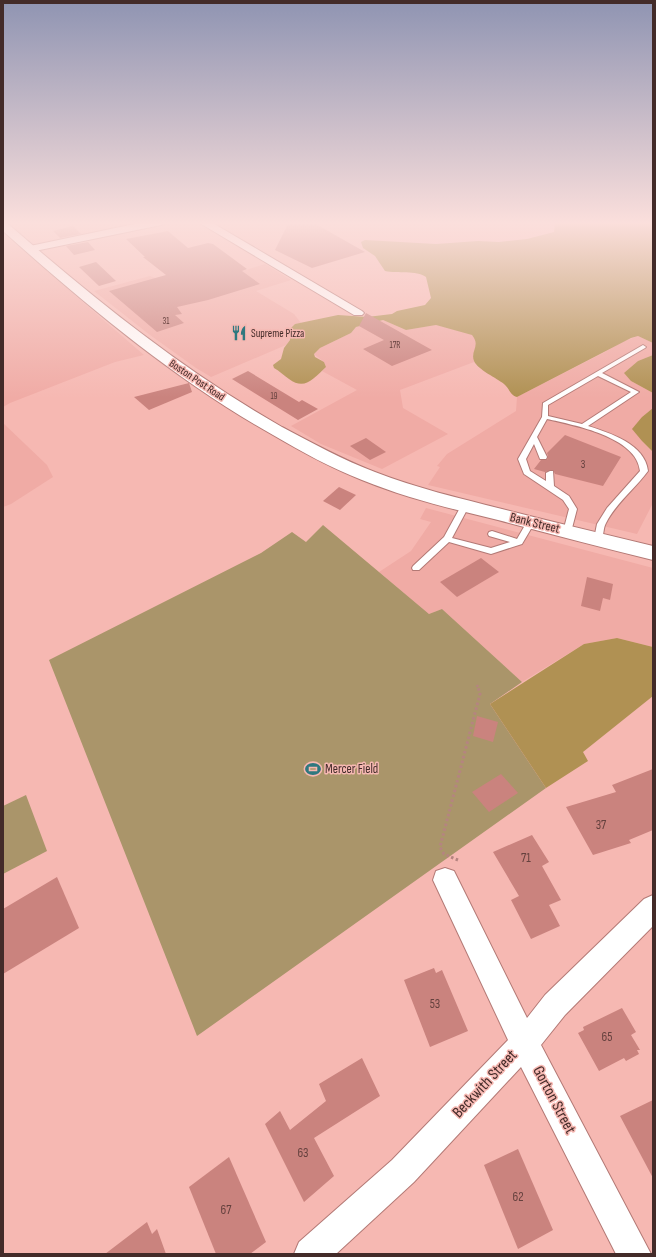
<svg xmlns="http://www.w3.org/2000/svg" width="656" height="1257" viewBox="0 0 656 1257" font-family="'Sofia Sans Condensed',sans-serif">
  <rect width="100%" height="100%" fill="#f6b8b2"/>
  <g fill="#f0aba5">
    <polygon points="3,233 144,355 115,362 10,403 3,407"/>
    <polygon points="265,264 291,280 256,291 294,314 301,323 295,324 290,340 286,345 211,377 196,368 150,335 94,291 150,276 161,280 227,276"/>
    <polygon points="383,320 406,330 436,325 465,332 472,335 475,339 476,345 473,356 474,362 400,390 403,408 448,434 382,469 321,444 291,426 357,390 322,371 326,367 324,362 314,354 320,348 351,333 356,327"/>
    <polygon points="638,336 653,343 653,355 638,361 631,381 653,393 653,408 642,417 642,441 653,452 653,503 637,534 428,485 440,467 437,466 447,454 516,411 517,397 605,352 622,342"/>
    <polygon points="3,423 47,465 53,477 11,504 3,507"/>
    <polygon points="426,508 653,568 653,647 617,638 584,644 522,682 442,609 429,614 379,572 411,551 431,522 420,519"/>
  </g>
  <g fill="#aa956a">
    <polygon points="323,525 429,614 442,609 522,682 490,704 546,788 197,1036 49,660 261,553 292,532 306,542"/>
    <polygon points="26,795 47,851 3,874 3,806"/>
  </g>
  <g fill="#b09153">
    <path d="M555,222H653V343L638,336L631,338L517,397C510,395 509,388 504,384C497,378 478,370 474,361C470,351 481,346 472,335L436,325L406,330L383,320L356,327L351,333L320,348L314,354L315,357L324,362L326,367C314,378 305,391 289,379C283,375 280,371 274,368L273,365L281,359L284,348L290,340L291,328L295,324L338,315L367,317L392,314L397,311L425,305L431,298L426,277C416,270 398,274 385,271L375,256L363,248L361,242L365,240L436,244L478,241L499,242L527,239L554,232Z"/>
    <polygon points="653,355 653,393 631,381 624,373 638,361"/>
    <polygon points="653,408 653,452 642,441 632,429 642,417"/>
    <polygon points="617,638 653,647 653,696 583,752 588,761 546,788 490,704 584,644"/>
  </g>
  <g fill="#ca837e">
    <polygon points="289,222 314,223 365,252 312,268 275,250"/>
    <polygon points="73,226 81,234 60,238 53,231"/>
    <polygon points="168,231 188,248 208,243 213,244 247,269 242,271 260,284 208,300 177,307 182,314 175,315 184,323 157,332 109,291 166,275 143,257 145,257 126,239"/>
    <polygon points="88,242 95,250 74,255 66,246"/>
    <polygon points="96,262 116,281 99,286 79,267"/>
    <polygon points="366,313 432,350 392,366 363,349 384,340 359,326"/>
    <polygon points="248,371 299,402 302,400 318,409 298,420 232,379"/>
    <polygon points="189,383 192,392 149,410 134,397"/>
    <polygon points="565,435 621,457 603,486 555,474 553,470 545,472 534,469 541,460 547,460 548,456 547,453"/>
    <polygon points="366,438 386,452 370,460 350,446"/>
    <polygon points="339,487 356,495 340,510 323,501"/>
    <polygon points="481,558 499,572 457,597 440,582"/>
    <polygon points="587,577 613,584 610,600 603,598 600,611 581,606"/>
    <polygon points="477,716 498,722 493,742 473,736"/>
    <polygon points="653,769 653,830 629,840 631,843 593,855 566,807 616,792 612,785"/>
    <polygon points="501,774 518,793 489,812 472,792"/>
    <polygon points="532,835 549,862 542,866 561,900 549,905 560,926 531,939 511,900 519,896 493,852"/>
    <polygon points="57,877 79,928 3,974 3,909"/>
    <polygon points="434,968 436,973 442,970 468,1031 430,1047 404,980"/>
    <polygon points="622,1008 636,1032 631,1035 640,1050 637,1050 639,1054 626,1061 624,1058 599,1071 578,1033 584,1030 583,1027"/>
    <polygon points="362,1058 380,1096 314,1138 334,1176 304,1202 265,1124 280,1111 290,1130 326,1101 319,1084"/>
    <polygon points="653,1100 653,1178 620,1116"/>
    <polygon points="518,1149 553,1230 518,1249 484,1165"/>
    <polygon points="229,1157 266,1242 250,1254 216,1254 189,1187"/>
    <polygon points="147,1222 152,1234 157,1229 166,1254 105,1254"/>
  </g>
  <g fill="none" stroke-linecap="round" stroke-linejoin="round">
    <defs>
      <g id="service">
        <path d="M643,345L646,347L645,348L602,373L639,392L588,426C610,433 645,444 648,471C635,489 616,503 606,523C603,528 604,535 601,541H595L594,539L597,524L607,508L640,471C637,437 574,425 547,419L537,437L547,457L546,459H540L534,444L526,459L530,471L546,481V473L550,471H553L554,486L569,496L577,509L571,532L567,535L564,534L563,532L569,509L563,500L524,474L518,459L542,417L543,403ZM598,376L631,392L582,424L548,416V405Z"/>
        <polygon points="465,503 469,506 452,538 491,548 510,542 489,536 488,534 489,532 492,531 517,539 528,520 534,520 535,522 522,544 491,554 449,542 419,570 413,570 412,568 413,566 444,537 461,506"/>
      </g>
      <g id="minor">
        <polygon points="144,222 166,222 161,225 30,252 25,249 30,246"/>
        <polygon points="198,222 211,222 362,311 364,313 362,315 354,315"/>
        <polygon points="445,868 454,871 527,1018 545,995 644,899 653,895 653,926 565,1015 541,1045 651,1254 616,1254 521,1067 414,1182 336,1254 294,1254 299,1242 392,1160 508,1040 433,880 436,871"/>
      </g>
      <path id="primary" d="M3,222L7,223C93,298 182,370 282,427C312,443 343,460 375,472C416,488 459,498 502,509C553,522 603,534 653,546V560C601,547 550,534 498,520C452,509 406,498 362,480C331,468 302,452 273,435C174,379 87,306 3,231Z"/>
    </defs>
    <use href="#service" stroke="#b37975" stroke-width="2"/>
    <use href="#minor" stroke="#b37975" stroke-width="2"/>
    <use href="#primary" stroke="#b37975" stroke-width="2"/>
    <polyline stroke="#b58480" stroke-width="2.5" stroke-dasharray="2 2" stroke-linecap="butt" points="477,685 478,688"/>
    <polyline stroke="#b58480" stroke-width="3" stroke-dasharray="2.5 2.5" stroke-linecap="butt" points="458,860 444,854 440,847 480,694 478,687"/>
    <use href="#service" fill="#fff" fill-rule="evenodd"/>
    <use href="#minor" fill="#fff" fill-rule="evenodd"/>
    <use href="#primary" fill="#fff" fill-rule="evenodd"/>
  </g>
  <linearGradient id="sky" x2="0" y2="1"><stop stop-color="#8f94b2"/><stop offset="0.56" stop-color="#fbdfdc"/><stop offset="1" stop-color="#fbdfdc" stop-opacity="0"/></linearGradient>
  <rect width="656" height="398" fill="url(#sky)"/>
  <defs>
    <symbol id="restaurant-bare" viewBox="-9 -9 18 18"><path d="M-5-6h1v4h1v-4h1v4h1v-4h1v5L-1.5 .5V6h-2V.5L-5-1ZM5-6V6H3V1.5H1.5Q1.5-4 5-6Z" fill="#2f787f" stroke="#f6b8b2" stroke-width="2.5" paint-order="stroke"/></symbol>
    <symbol id="stadium-bare" viewBox="-9 -9 18 18"><path d="M0-5a6.5 5 0 1 0 0 10a6.5 5 0 1 0 0-10ZM-3.5-1.8h7v3.6h-7Z" fill="#2f787f" stroke="#f6b8b2" stroke-width="2.5" paint-order="stroke"/></symbol>
  </defs>
  <g fill-rule="evenodd">
    <use href="#restaurant-bare" x="228" y="322" width="22" height="22"/>
    <use href="#stadium-bare" x="302" y="758" width="22" height="22"/>
  </g>
  <g text-anchor="middle" dominant-baseline="central" stroke-width="3" stroke-linejoin="round" paint-order="stroke">
    <g font-size="9" fill="#65413e">
      <text x="166" y="321">31</text>
      <text x="395" y="345">17R</text>
      <text x="274" y="396">19</text>
    </g>
    <g font-size="11" fill="#432b29" stroke="#f6b8b2" text-anchor="start">
      <text x="251" y="333">Supreme Pizza</text>
    </g>
    <g font-size="11" fill="#432b29" stroke="#f6b8b2">
      <text transform="translate(197 380) rotate(34)">Boston Post Road</text>
    </g>
    <g font-size="11" fill="#65413e">
      <text x="583" y="464">3</text>
    </g>
    <g font-size="13" fill="#432b29" stroke="#f6b8b2">
      <text transform="translate(535 523) rotate(14)">Bank Street</text>
    </g>
    <g font-size="13" fill="#432b29" stroke="#f6b8b2" text-anchor="start">
      <text x="325" y="769">Mercer Field</text>
    </g>
    <g font-size="13" fill="#65413e">
      <text x="601" y="825">37</text>
      <text x="526" y="858">71</text>
      <text x="435" y="1004">53</text>
      <text x="607" y="1037">65</text>
      <text x="303" y="1153">63</text>
      <text x="518" y="1197">62</text>
      <text x="226" y="1210">67</text>
    </g>
    <g font-size="16" fill="#432b29" stroke="#f6b8b2">
      <text transform="translate(485 1084) rotate(-47)">Beckwith Street</text>
      <text transform="translate(554 1100) rotate(62)">Gorton Street</text>
    </g>
  </g>
  <rect width="656" height="1257" fill="none" stroke="#432b29" stroke-width="8"/>
</svg>
